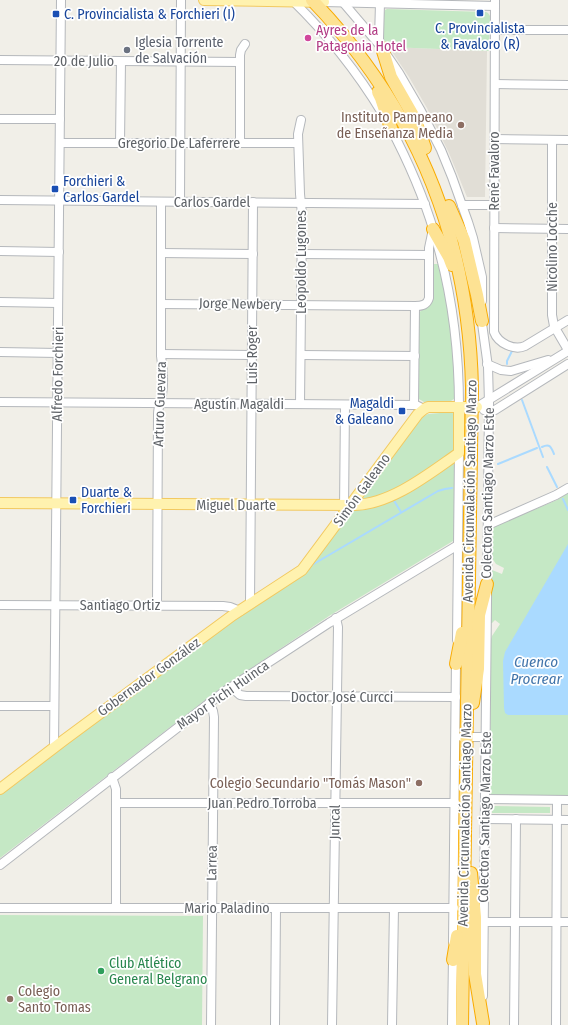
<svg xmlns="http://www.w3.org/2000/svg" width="568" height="1025" viewBox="0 0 568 1025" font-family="'Fira Sans Condensed',sans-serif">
  <rect width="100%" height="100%" fill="#f1efe8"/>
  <polygon fill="#e1ded6" points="389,47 487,51 485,197 467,197 449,153 427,108 409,77"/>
  <g fill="#c5e8c5">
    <polygon points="387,9 486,12 488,13 490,16 489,51 389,47 386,49 384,43 384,13 385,10"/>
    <path d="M434,264H438L439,266L450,315L454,358L455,398L451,401L424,402L419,399L418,396L419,313C422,308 428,309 431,304C435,299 433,274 433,266Z"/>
    <polygon points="451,412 454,414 455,451 424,474 377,498 360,500 419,419 428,414"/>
    <polygon points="454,462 455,537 453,541 329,616 217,691 0,858 0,795 70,741 248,610 300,577 352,510"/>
    <polygon points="568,493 568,797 493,796 491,795 490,792 491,639 492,636 500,624 495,620 492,623 491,623 492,570 502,574 504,568 496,564 492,558 492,532 493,528 495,526 557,500"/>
    <polygon points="492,806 550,807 550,813 492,813"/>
    <polygon points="0,915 203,916 202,1025 0,1025"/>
  </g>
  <polygon fill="#aadaff" points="568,544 568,715 508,715 505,713 504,708 503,661 505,652"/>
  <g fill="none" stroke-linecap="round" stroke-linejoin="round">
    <g stroke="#aadaff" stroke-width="2">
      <polyline points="507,364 507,361 513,349"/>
      <polyline points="522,400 543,457"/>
      <path d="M542,447C550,443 551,447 554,454"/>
      <polyline points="498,464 537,448"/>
      <polyline points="547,467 557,487"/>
      <polyline points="393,499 401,512"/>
      <polyline points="563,499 568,510"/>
      <polyline points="312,565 438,491 445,489 452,488"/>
    </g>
    <defs>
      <g id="minor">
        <path d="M292,0C327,34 357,72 382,113"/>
        <polyline points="341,0 382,48 399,73 421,111 441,150 452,177 468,222 473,238 482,277 482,301"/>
        <path d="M495,0L494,332C498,343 514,351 525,346L568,320"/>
        <polyline points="324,2 495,6"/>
        <polyline points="380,3 379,39 381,46"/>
        <polyline points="495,30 568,30"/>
        <polyline points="0,60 240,62"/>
        <polyline points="495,84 568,85"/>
        <polyline points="0,119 60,119"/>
        <path d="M390,127C408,161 423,195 434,232"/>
        <polyline points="494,139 568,140"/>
        <polyline points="552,140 552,315 554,326 568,350"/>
        <polyline points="60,143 298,143"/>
        <polyline points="120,143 121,61"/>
        <polyline points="240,143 240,55 241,50 245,44"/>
        <polyline points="0,200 425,204"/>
        <polyline points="180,202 181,0"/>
        <polyline points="462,205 494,205"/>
        <polyline points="494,228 568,229"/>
        <path d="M437,243C453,298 459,351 459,407"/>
        <polyline points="0,251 59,252"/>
        <polyline points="161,253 253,254"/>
        <polyline points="302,254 429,255"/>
        <polyline points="0,302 58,303"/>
        <path d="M161,304L415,306C422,306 427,305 429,298V248L433,229"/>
        <polyline points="481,316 488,367 489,403 483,996"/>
        <polyline points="0,352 58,353"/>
        <polyline points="161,354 252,355"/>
        <polyline points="301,355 415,356"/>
        <polyline points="487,364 501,370 511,371 548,360"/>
        <polyline points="0,402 416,405 420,407 422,410"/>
        <polyline points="300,404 302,214 300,194 298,134 301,120"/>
        <polyline points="414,405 415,306"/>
        <polyline points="477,407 568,351"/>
        <polyline points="484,410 489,411 495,410 568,364"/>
        <polyline points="344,511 345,405"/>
        <polyline points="488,525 556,495 568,488"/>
        <polyline points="250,604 253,202"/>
        <polyline points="0,605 223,606 230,607 240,611"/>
        <path d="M157,605L158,414C158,407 161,402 162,395C164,382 163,368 161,356V202"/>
        <polyline points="457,640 459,453"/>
        <polyline points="231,687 240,695 246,696 456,697"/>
        <polyline points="209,703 213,711 214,717 211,1025"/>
        <polyline points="0,706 54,706"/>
        <polyline points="462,737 486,737"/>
        <polyline points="54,748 61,0"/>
        <polyline points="112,777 116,789 116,908"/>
        <polyline points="485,799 568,800"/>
        <polyline points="116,803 455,803"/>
        <polyline points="485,819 568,820"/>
        <polyline points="0,865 225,691 329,623 458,545"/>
        <polyline points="0,908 454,908"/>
        <polyline points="484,922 568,922"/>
        <polyline points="453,942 456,660"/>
        <polyline points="275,1025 276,908"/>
        <polyline points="332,1025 338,627 336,618"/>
        <polyline points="392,1025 394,908"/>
        <polyline points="452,1025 453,956"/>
        <polyline points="514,1025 516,819"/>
        <polyline points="556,1025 557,800"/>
      </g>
      <g id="major">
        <polyline points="204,0 324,2"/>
        <path d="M0,503L355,505C392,504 430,473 459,453V407"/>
        <polyline points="0,789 64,740 233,615 302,570 418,414 424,409 428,407 477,407"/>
      </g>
      <g id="highway">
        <path d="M312,0C416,108 469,237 472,388L462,1025"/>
        <polyline points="382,48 391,77 415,119 425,148"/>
        <polyline points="378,92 381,98 392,131"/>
        <polyline points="449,206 464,240 477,295 482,321"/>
        <polyline points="433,229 449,257 452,265"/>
        <polyline points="456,664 462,633"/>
        <polyline points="473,703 478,669 479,615 487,584"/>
        <polyline points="471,873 475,917 475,974 483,1023"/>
        <polyline points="453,960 457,936"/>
      </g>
    </defs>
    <use href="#minor" stroke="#b5b8bc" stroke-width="10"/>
    <use href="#major" stroke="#f2c960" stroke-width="12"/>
    <use href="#highway" stroke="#f9ab00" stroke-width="14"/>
    <use href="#minor" stroke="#fff" stroke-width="8"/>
    <use href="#major" stroke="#fff2af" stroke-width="10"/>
    <use href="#highway" stroke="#fde293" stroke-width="12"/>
  </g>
  <g fill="#1a4fb4" stroke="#fff" stroke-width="1.5">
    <rect x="476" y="9" width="8" height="8" rx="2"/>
    <rect x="52" y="10" width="8" height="8" rx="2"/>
    <rect x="51" y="185" width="8" height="8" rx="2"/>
    <rect x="398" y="407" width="8" height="8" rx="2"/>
    <rect x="69" y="496" width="8" height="8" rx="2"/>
  </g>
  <circle fill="#d1479c" stroke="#fff" stroke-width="1.5" cx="308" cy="38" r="4"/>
  <circle fill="#6b7280" stroke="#fff" stroke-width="1.5" cx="127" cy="50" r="4"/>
  <g fill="#8d6e63" stroke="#fff" stroke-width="1.5">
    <circle cx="461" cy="125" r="4"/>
    <circle cx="419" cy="783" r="4"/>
    <circle cx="10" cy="999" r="4"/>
  </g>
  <circle fill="#2e9e5b" stroke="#fff" stroke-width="1.5" cx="101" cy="971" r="4"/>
  <g text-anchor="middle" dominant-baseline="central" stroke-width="3.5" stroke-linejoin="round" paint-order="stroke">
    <g font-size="14" fill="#164399" stroke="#fff" text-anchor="start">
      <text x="64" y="14">C. Provincialista &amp; Forchieri (I)</text>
      <text x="480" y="28" text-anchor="middle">C. Provincialista<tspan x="480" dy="16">&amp; Favaloro (R)</tspan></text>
      <text x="63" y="181">Forchieri &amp;<tspan x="63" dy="16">Carlos Gardel</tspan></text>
      <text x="394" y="403" text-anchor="end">Magaldi<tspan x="394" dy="16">&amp; Galeano</tspan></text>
      <text x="81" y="492">Duarte &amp;<tspan x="81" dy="16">Forchieri</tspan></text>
    </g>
    <g font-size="14" fill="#b23c85" stroke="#fff" text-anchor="start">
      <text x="316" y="30">Ayres de la<tspan x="316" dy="16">Patagonia Hotel</tspan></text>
    </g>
    <g font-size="14" fill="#5b616d" stroke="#fff" text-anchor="start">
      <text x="135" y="42">Iglesia Torrente<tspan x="135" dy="16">de Salvación</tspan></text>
    </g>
    <g font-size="14" fill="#5f6368" stroke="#fff">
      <text x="84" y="61">20 de Julio</text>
      <text x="179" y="143">Gregorio De Laferrere</text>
      <text transform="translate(494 171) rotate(-90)">René Favaloro</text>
      <text x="212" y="202">Carlos Gardel</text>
      <text transform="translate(552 247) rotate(-90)">Nicolino Locche</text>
      <text transform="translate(301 262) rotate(-90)">Leopoldo Lugones</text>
      <text transform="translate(240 304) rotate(1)">Jorge Newbery</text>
      <text transform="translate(252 355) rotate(-90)">Luis Roger</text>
      <text transform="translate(58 374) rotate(-89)">Alfredo Forchieri</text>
      <text transform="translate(160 404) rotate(-88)">Arturo Guevara</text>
      <text x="239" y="404">Agustín Magaldi</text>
      <text transform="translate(362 490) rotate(-54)">Simón Galeano</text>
      <text transform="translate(470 491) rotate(-89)">Avenida Circunvalación Santiago Marzo</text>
      <text transform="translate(488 493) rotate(-89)">Colectora Santiago Marzo Este</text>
      <text x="236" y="505">Miguel Duarte</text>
      <text x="120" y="605">Santiago Ortiz</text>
      <text transform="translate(149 677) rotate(-36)">Gobernador González</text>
      <text transform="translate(223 695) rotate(-35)">Mayor Pichi Huinca</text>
      <text x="342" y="697">Doctor José Curcci</text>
      <text x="262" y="803">Juan Pedro Torroba</text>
      <text transform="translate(465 815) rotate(-89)">Avenida Circunvalación Santiago Marzo</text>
      <text transform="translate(485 817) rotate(-89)">Colectora Santiago Marzo Este</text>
      <text transform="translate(335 822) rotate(-89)">Juncal</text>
      <text transform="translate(212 863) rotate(-89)">Larrea</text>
      <text x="227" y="908">Mario Paladino</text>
    </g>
    <g font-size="14" fill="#785e54" stroke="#fff" text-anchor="end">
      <text x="453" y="117">Instituto Pampeano<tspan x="453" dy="16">de Enseñanza Media</tspan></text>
      <text x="411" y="783">Colegio Secundario "Tomás Mason"</text>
      <text x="18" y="991" text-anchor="start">Colegio<tspan x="18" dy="16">Santo Tomas</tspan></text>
    </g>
    <g font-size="14" fill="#27864d" stroke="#fff" text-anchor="start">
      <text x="109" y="963">Club Atlético<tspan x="109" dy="16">General Belgrano</tspan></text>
    </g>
    <g font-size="15" font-style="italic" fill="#4174aa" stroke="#fff">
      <text x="536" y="662">Cuenco<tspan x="536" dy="17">Procrear</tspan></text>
    </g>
  </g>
</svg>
